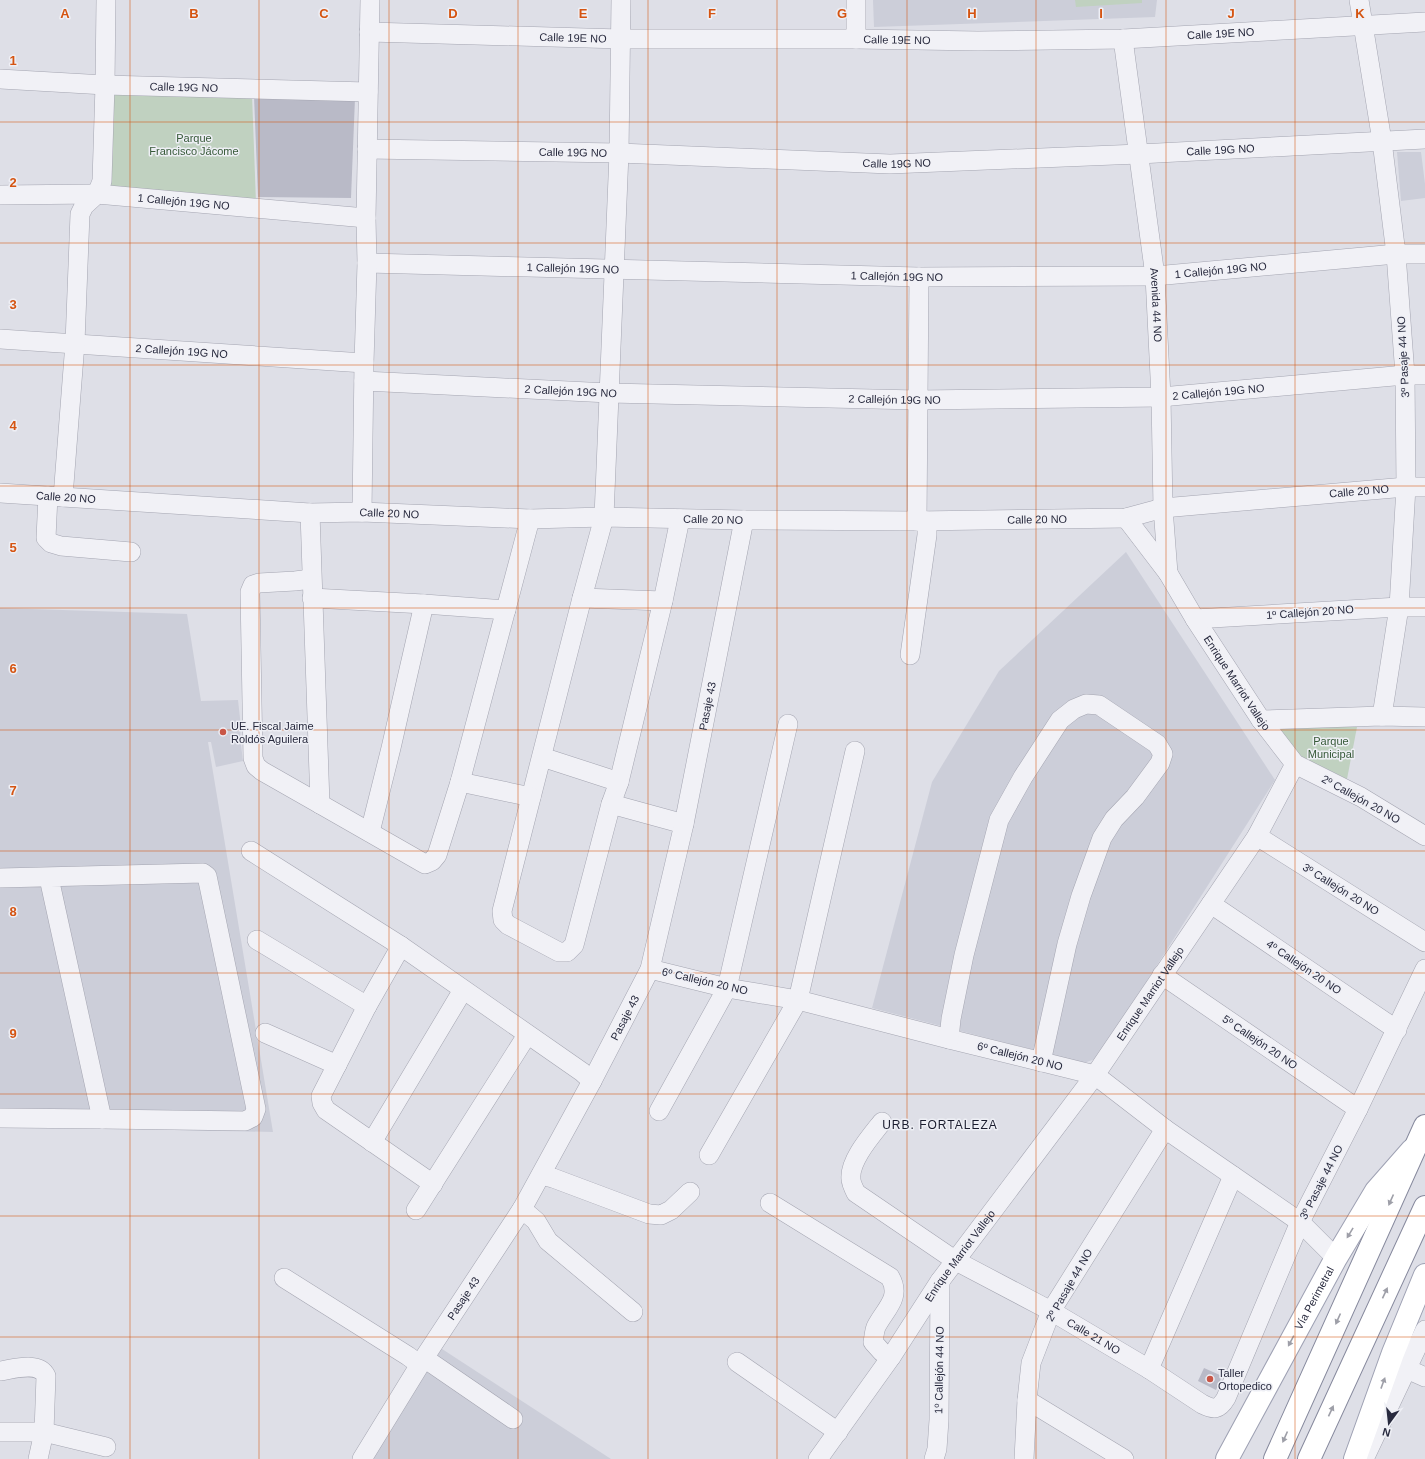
<svg xmlns="http://www.w3.org/2000/svg" width="1425" height="1459" viewBox="0 0 1425 1459" font-family="Arial,sans-serif">
  <rect width="100%" height="100%" fill="#dedfe7"/>
  <g fill="#ccced9">
    <polygon points="873,0 1157,0 1155,17 874,27"/>
    <polygon points="1397,152 1421,152 1425,184 1425,198 1401,201"/>
    <polygon points="1126,552 1275,780 1101,1053 1095,1059 1084,1063 872,1008 932,782 999,671"/>
    <polygon points="0,608 187,614 201,701 238,700 241,727 240,737 243,761 216,767 211,742 208,742 273,1132 0,1126"/>
    <polygon points="439,1347 611,1459 372,1459"/>
  </g>
  <g fill="#c0d1c0">
    <polygon points="1075,0 1142,0 1142,3 1076,7"/>
    <polygon points="111,90 252,95 256,203 106,191"/>
    <polygon points="1279,725 1357,727 1347,779 1290,751 1280,739"/>
  </g>
  <g fill="#b9bac7">
    <polygon points="254,96 355,98 351,198 258,197"/>
    <polygon points="1204,1368 1222,1376 1216,1390 1198,1381"/>
  </g>
  <g fill="none" stroke-linecap="round" stroke-linejoin="round">
    <defs>
      <g id="minor">
        <polyline points="621,0 619,153 604,517 582,598 502,911 503,920 508,925 559,952 567,952 574,945 611,804 619,782 663,601 680,519"/>
        <polyline points="856,0 856,39"/>
        <polyline points="1359,0 1382,141 1396,254 1405,375 1406,487 1399,607 1382,716"/>
        <path id="s1" d="M369,32L621,39H856L978,41L1123,39L1425,22"/>
        <path id="s2" d="M1123,39L1155,276L1161,397L1163,508L1168,573"/>
        <path id="s3" d="M0,79L105,85L368,92"/>
        <path id="s4" d="M367,149L619,153L890,164L1139,154L1425,139"/>
        <path id="s5" d="M0,195L97,194L366,218"/>
        <path id="s6" d="M367,263L919,277L1155,276L1396,254H1425"/>
        <path id="s7" d="M0,339L364,363"/>
        <path id="s8" d="M364,381L609,393L918,400L1161,397L1405,375H1425"/>
        <path id="s9" d="M0,493L310,513L362,512L530,519L604,517L744,520L917,521L1126,518L1163,508L1406,487H1425"/>
        <polyline points="48,496 46,538 51,543 61,546 131,552"/>
        <polyline points="63,497 75,343 80,214 84,206 97,194 102,181 105,85 106,0"/>
        <polyline points="362,512 364,363 367,263 366,218 370,0"/>
        <polyline points="310,513 320,804 425,864 432,861 437,855 460,782 530,519"/>
        <path id="s10" d="M1126,518L1168,573L1195,619L1261,720L1295,764L1361,797L1425,836"/>
        <polyline points="917,521 919,277"/>
        <polyline points="311,579 295,581 259,583 253,585 250,592 253,758 256,766 262,771 320,804"/>
        <polyline points="312,598 424,604 506,610"/>
        <polyline points="582,598 663,601"/>
        <polyline points="1195,619 1399,607 1425,607"/>
        <polyline points="910,655 927,535 927,521"/>
        <polyline points="1261,720 1382,716 1425,717"/>
        <polyline points="542,757 619,782"/>
        <polyline points="460,782 531,797"/>
        <polyline points="611,804 684,824"/>
        <polyline points="370,832 391,748 424,604"/>
        <polyline points="1257,836 1425,942"/>
        <polyline points="251,851 401,946 582,1072 592,1081"/>
        <polyline points="0,878 203,873 207,876 256,1109 253,1117 245,1121 102,1119 49,878"/>
        <polyline points="1211,904 1397,1030"/>
        <polyline points="257,940 367,1006"/>
        <polyline points="401,946 367,1006 321,1096 322,1103 326,1110 433,1184"/>
        <polyline points="650,969 727,988 798,1000 949,1039 1095,1075 1165,1129 1300,1222 1336,1258"/>
        <polyline points="1162,975 1358,1109"/>
        <polyline points="265,1033 337,1065"/>
        <polyline points="949,1039 951,1019 964,955 999,820 1023,777 1060,720 1074,709 1086,704 1099,705 1157,744 1163,754 1160,763 1135,797 1114,819 1102,838 1081,896 1067,944 1041,1062"/>
        <polyline points="659,1111 727,988 788,724"/>
        <polyline points="0,1118 102,1119"/>
        <path id="s11" d="M882,1122C871,1136 849,1161 851,1179C851,1183 854,1189 856,1193L956,1261L1051,1311L1149,1369L1202,1404C1214,1410 1219,1410 1226,1398L1300,1222L1358,1109L1425,969"/>
        <polyline points="372,1142 463,990"/>
        <polyline points="709,1155 798,1000 855,751"/>
        <polyline points="541,1175 553,1178 649,1214 661,1215 671,1210 690,1192"/>
        <path d="M770,1203L890,1277C902,1298 885,1309 876,1327C874,1332 874,1338 873,1342L882,1352L891,1357"/>
        <polyline points="522,1209 536,1221 548,1241 633,1312"/>
        <polyline points="416,1210 527,1035"/>
        <polyline points="284,1278 408,1356 419,1364"/>
        <polyline points="424,1358 513,1419"/>
        <polyline points="737,1362 838,1432"/>
        <polyline points="1149,1369 1233,1176"/>
        <polyline points="1407,1369 1425,1377"/>
        <path d="M0,1371C14,1369 39,1361 46,1376L44,1432L38,1459"/>
        <polyline points="1027,1400 1124,1459"/>
        <polyline points="0,1432 44,1432 106,1447"/>
        <path id="s12" d="M362,1459L424,1358L522,1209L592,1081L650,969L684,824L744,520"/>
        <path id="s13" d="M818,1459L891,1357L940,1281L1095,1075L1257,836L1295,764"/>
        <polyline points="934,1459 937,1449 939,1420 940,1281"/>
        <polyline points="1024,1459 1027,1400 1031,1363 1051,1311 1165,1129"/>
        <polyline points="1364,1459 1425,1330"/>
      </g>
      <g id="major">
        <path id="s14" d="M1227,1459L1336,1258L1376,1191L1412,1150"/>
        <polyline points="1355,1459 1393,1353 1425,1275"/>
      </g>
      <g id="highway">
        <polyline points="1275,1459 1425,1126"/>
        <polyline points="1309,1459 1425,1207"/>
      </g>
    </defs>
    <use href="#minor" stroke="#a4a5b1" stroke-width="20"/>
    <use href="#major" stroke="#9ea1b3" stroke-width="24"/>
    <use href="#highway" stroke="#86899d" stroke-width="24"/>
    <use href="#minor" stroke="#f1f1f6" stroke-width="19"/>
    <use href="#major" stroke="#fff" stroke-width="22"/>
    <use href="#highway" stroke="#fff" stroke-width="22"/>
  </g>
  <defs><path id="oneway-solid" d="M-6-.8H1V-3.2L6.5 0L1 3.2V.8H-6Z"/></defs>
  <g fill="#9e9fa8">
    <use href="#oneway-solid" transform="translate(1391 1200) rotate(114)"/>
    <use href="#oneway-solid" transform="translate(1350 1233) rotate(121)"/>
    <use href="#oneway-solid" transform="translate(1385 1293) rotate(-65)"/>
    <use href="#oneway-solid" transform="translate(1338 1319) rotate(114)"/>
    <use href="#oneway-solid" transform="translate(1291 1341) rotate(118)"/>
    <use href="#oneway-solid" transform="translate(1383 1383) rotate(-70)"/>
    <use href="#oneway-solid" transform="translate(1331 1411) rotate(-65)"/>
    <use href="#oneway-solid" transform="translate(1285 1437) rotate(114)"/>
  </g>
  <path fill="none" stroke="#d55411" stroke-width="1" stroke-opacity="0.55" d="M130,0V1459M259,0V1459M389,0V1459M518,0V1459M648,0V1459M777,0V1459M907,0V1459M1036,0V1459M1166,0V1459M1295,0V1459M0,122H1425M0,243H1425M0,365H1425M0,486H1425M0,608H1425M0,730H1425M0,851H1425M0,973H1425M0,1094H1425M0,1216H1425M0,1337H1425"/>
  <g fill="#c95646" stroke="#eeeff5" stroke-width="1.5">
    <circle cx="223" cy="732" r="4"/>
    <circle cx="1210" cy="1379" r="4"/>
  </g>
  <g text-anchor="middle" dominant-baseline="central" stroke-width="3" stroke-linejoin="round" paint-order="stroke">
    <g font-size="11" fill="#282a3e" stroke="#eeeff5">
      <text stroke="none"><textPath href="#s1" startOffset="852">Calle 19E NO</textPath></text>
      <text stroke="none"><textPath href="#s1" startOffset="204">Calle 19E NO</textPath></text>
      <text stroke="none"><textPath href="#s1" startOffset="528">Calle 19E NO</textPath></text>
      <text stroke="none"><textPath href="#s3" startOffset="184">Calle 19G NO</textPath></text>
      <text stroke="none"><textPath href="#s4" startOffset="854">Calle 19G NO</textPath></text>
      <text stroke="none"><textPath href="#s4" startOffset="206">Calle 19G NO</textPath></text>
      <text stroke="none"><textPath href="#s4" startOffset="530">Calle 19G NO</textPath></text>
      <text stroke="none"><textPath href="#s5" startOffset="184">1 Callejón 19G NO</textPath></text>
      <text stroke="none"><textPath href="#s6" startOffset="206">1 Callejón 19G NO</textPath></text>
      <text stroke="none"><textPath href="#s6" startOffset="854">1 Callejón 19G NO</textPath></text>
      <text stroke="none"><textPath href="#s6" startOffset="530">1 Callejón 19G NO</textPath></text>
      <text stroke="none"><textPath href="#s2" startOffset="268">Avenida 44 NO</textPath></text>
      <text stroke="none"><textPath href="#s7" startOffset="182">2 Callejón 19G NO</textPath></text>
      <text transform="translate(1403 357) rotate(-93)">3º Pasaje 44 NO</text>
      <text stroke="none"><textPath href="#s8" startOffset="207">2 Callejón 19G NO</textPath></text>
      <text stroke="none"><textPath href="#s8" startOffset="855">2 Callejón 19G NO</textPath></text>
      <text stroke="none"><textPath href="#s8" startOffset="531">2 Callejón 19G NO</textPath></text>
      <text stroke="none"><textPath href="#s9" startOffset="1362">Calle 20 NO</textPath></text>
      <text stroke="none"><textPath href="#s9" startOffset="66">Calle 20 NO</textPath></text>
      <text stroke="none"><textPath href="#s9" startOffset="390">Calle 20 NO</textPath></text>
      <text stroke="none"><textPath href="#s9" startOffset="714">Calle 20 NO</textPath></text>
      <text stroke="none"><textPath href="#s9" startOffset="1038">Calle 20 NO</textPath></text>
      <text transform="translate(1310 612) rotate(-4)">1º Callejón 20 NO</text>
      <text stroke="none"><textPath href="#s10" startOffset="199">Enrique Marriot Vallejo</textPath></text>
      <text stroke="none"><textPath href="#s12" startOffset="838">Pasaje 43</textPath></text>
      <text transform="translate(1361 799) rotate(29)">2º Callejón 20 NO</text>
      <text transform="translate(1341 889) rotate(32)">3º Callejón 20 NO</text>
      <text transform="translate(1304 967) rotate(34)">4º Callejón 20 NO</text>
      <text transform="translate(705 981) rotate(13)">6º Callejón 20 NO</text>
      <text stroke="none"><textPath href="#s13" startOffset="572">Enrique Marriot Vallejo</textPath></text>
      <text stroke="none"><textPath href="#s12" startOffset="514">Pasaje 43</textPath></text>
      <text transform="translate(1260 1042) rotate(34)">5º Callejón 20 NO</text>
      <text transform="translate(1020 1056) rotate(14)">6º Callejón 20 NO</text>
      <text transform="translate(1321 1182) rotate(-63)">3º Pasaje 44 NO</text>
      <text stroke="none"><textPath href="#s13" startOffset="248">Enrique Marriot Vallejo</textPath></text>
      <text transform="translate(1069 1285) rotate(-60)">2º Pasaje 44 NO</text>
      <text stroke="none"><textPath href="#s12" startOffset="190">Pasaje 43</textPath></text>
      <text stroke="none"><textPath href="#s14" startOffset="183">Vía Perimetral</textPath></text>
      <text stroke="none"><textPath href="#s11" startOffset="359">Calle 21 NO</textPath></text>
      <text transform="translate(939 1370) rotate(-89)">1º Callejón 44 NO</text>
    </g>
    <g font-size="11" fill="#365938" stroke="#eeeff5">
      <text x="194" y="138">Parque<tspan x="194" dy="13">Francisco Jácome</tspan></text>
      <text x="1331" y="741">Parque<tspan x="1331" dy="13">Municipal</tspan></text>
    </g>
    <g font-size="11" fill="#282a3e" stroke="#eeeff5" text-anchor="start">
      <text x="231" y="726">UE. Fiscal Jaime<tspan x="231" dy="13">Roldós Aguilera</tspan></text>
      <text x="1218" y="1373">Taller<tspan x="1218" dy="13">Ortopedico</tspan></text>
    </g>
    <g font-size="12" letter-spacing="1" fill="#1a1c2e" stroke="#eeeff5">
      <text x="940" y="1125">URB. FORTALEZA</text>
    </g>
  </g>
  <g font-size="13" text-anchor="middle" font-weight="bold" fill="#d55411" stroke="#eeeff5" stroke-width="3" stroke-linejoin="round" paint-order="stroke">
    <text x="65" y="18">A</text>
    <text x="194" y="18">B</text>
    <text x="324" y="18">C</text>
    <text x="453" y="18">D</text>
    <text x="583" y="18">E</text>
    <text x="712" y="18">F</text>
    <text x="842" y="18">G</text>
    <text x="972" y="18">H</text>
    <text x="1101" y="18">I</text>
    <text x="1231" y="18">J</text>
    <text x="1360" y="18">K</text>
    <text x="13" y="65">1</text>
    <text x="13" y="187">2</text>
    <text x="13" y="309">3</text>
    <text x="13" y="430">4</text>
    <text x="13" y="552">5</text>
    <text x="13" y="673">6</text>
    <text x="13" y="795">7</text>
    <text x="13" y="916">8</text>
    <text x="13" y="1038">9</text>
  </g>
  <g transform="translate(1389 1423) rotate(195)" stroke="#eeeff5" stroke-width="3" paint-order="stroke">
  <path d="M0-3L7 15L0 10L-7 15Z" fill="#282a3e"/>
  <text y="-6" font-size="11" font-weight="bold" text-anchor="middle" fill="#282a3e">N</text>
  </g>
</svg>
